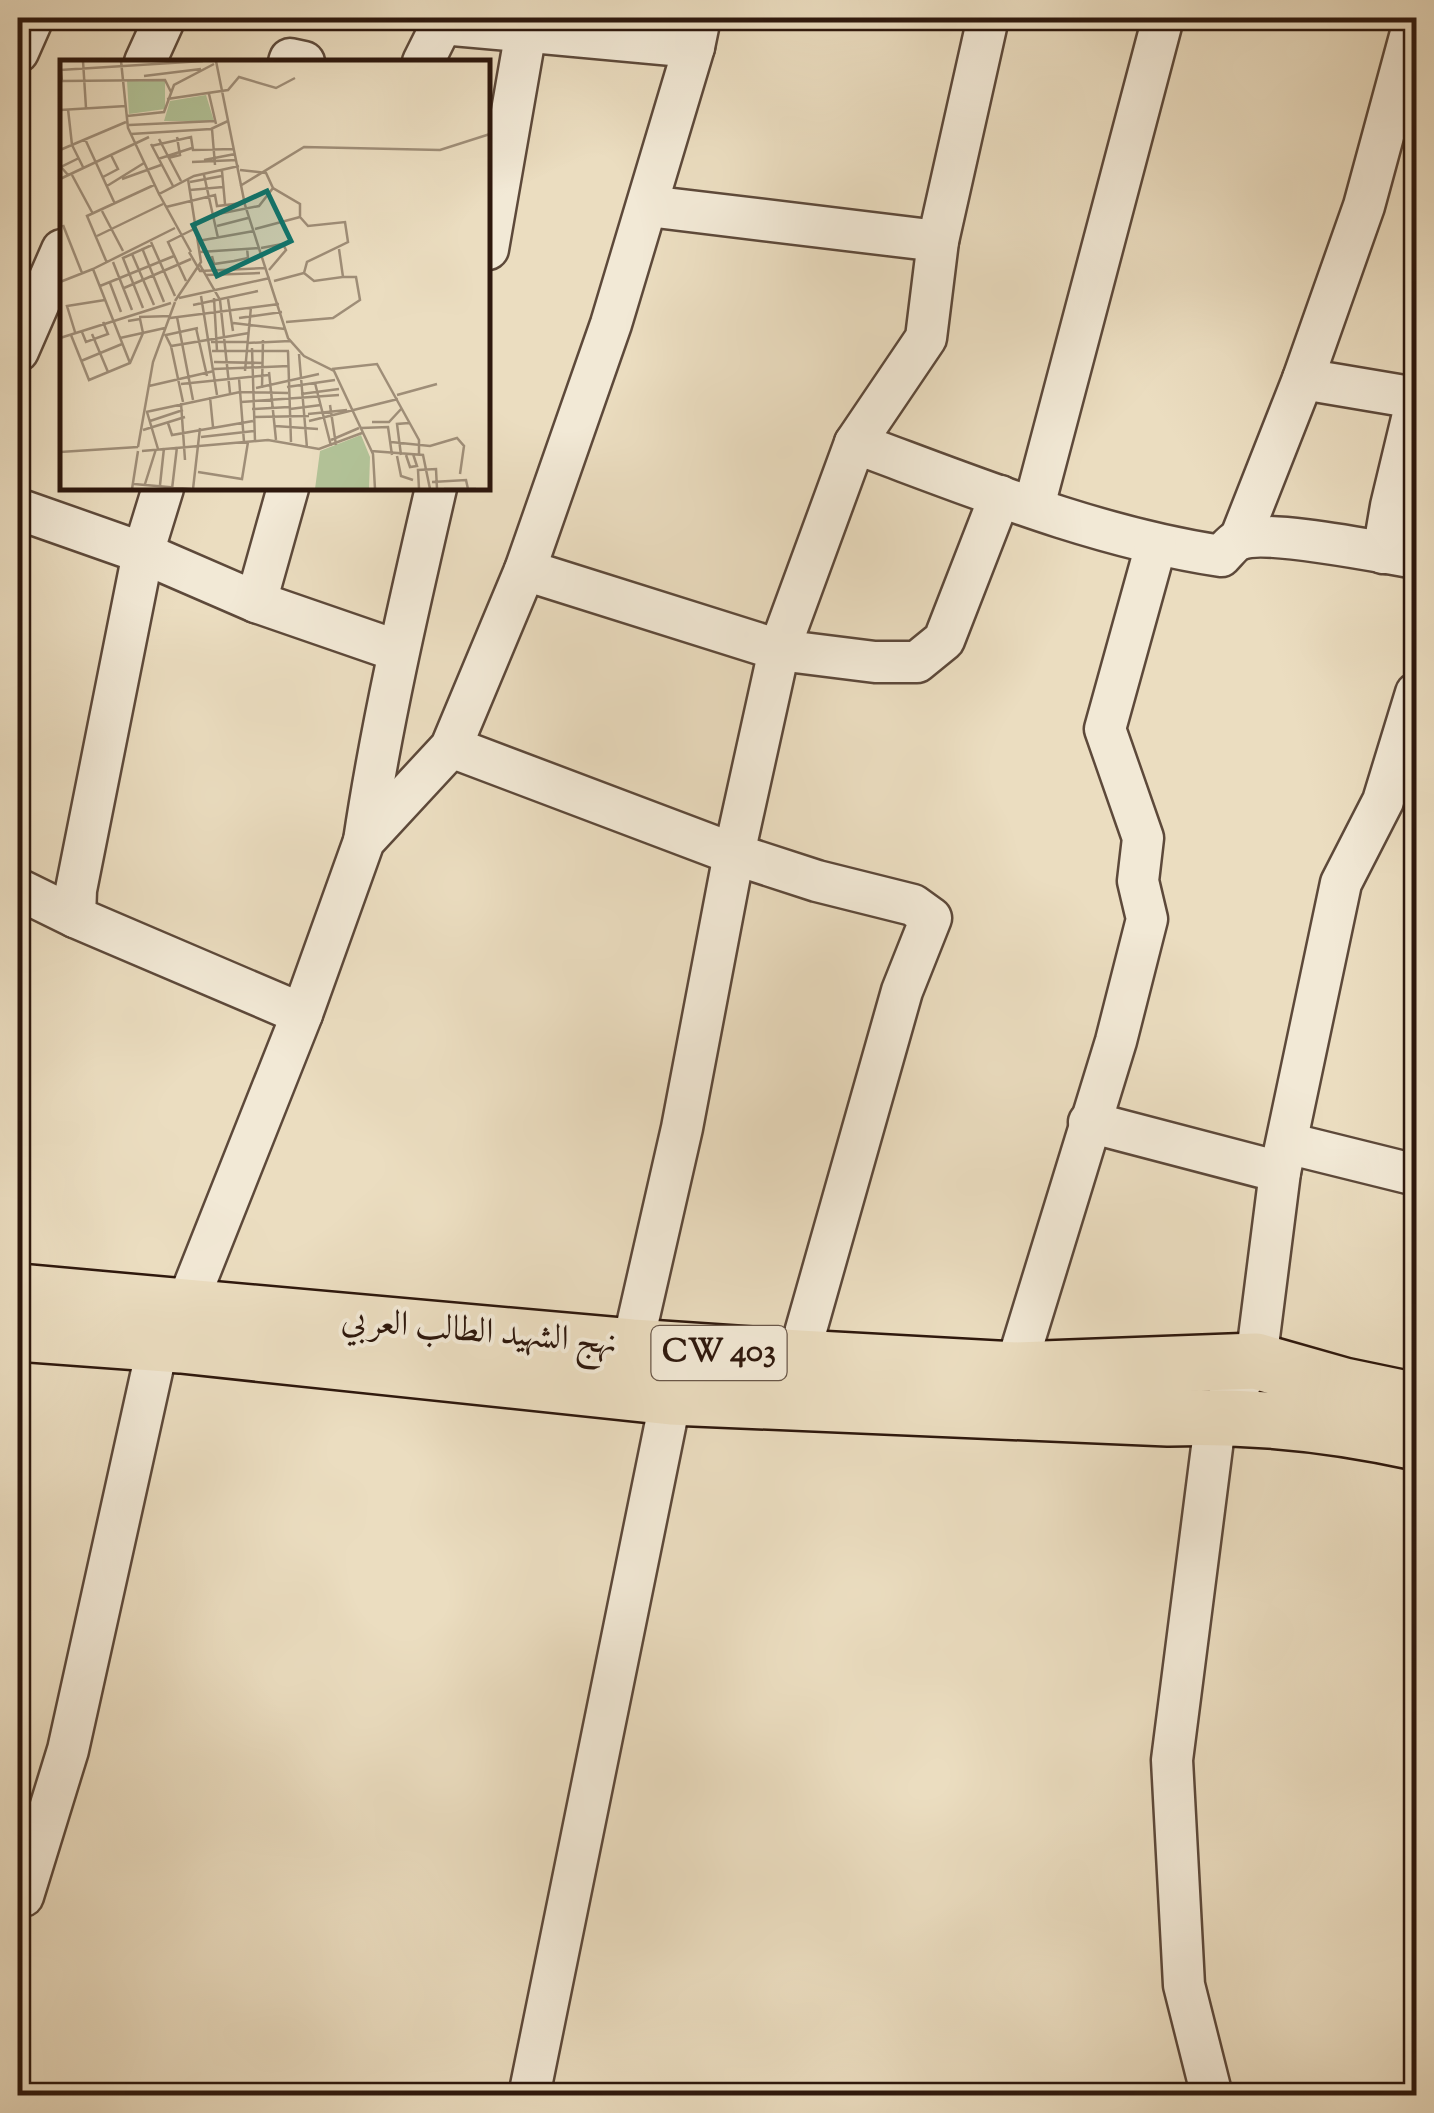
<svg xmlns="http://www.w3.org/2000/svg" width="1434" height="2113" viewBox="0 0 1434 2113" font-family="'Sorts Mill Goudy',Amiri,serif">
  <rect width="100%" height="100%" fill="#ebddc0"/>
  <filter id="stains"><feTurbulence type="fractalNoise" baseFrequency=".002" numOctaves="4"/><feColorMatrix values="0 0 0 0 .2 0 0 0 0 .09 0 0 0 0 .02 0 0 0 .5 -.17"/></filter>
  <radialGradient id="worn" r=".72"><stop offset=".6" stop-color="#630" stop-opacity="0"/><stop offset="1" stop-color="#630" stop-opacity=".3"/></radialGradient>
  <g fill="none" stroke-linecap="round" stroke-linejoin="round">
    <defs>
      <g id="street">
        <polyline points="442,24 694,47"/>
        <polyline points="18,52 33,18"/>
        <polyline points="145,62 165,18"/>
        <polyline points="289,62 290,59 304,62"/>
        <polyline points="423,62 445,18"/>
        <polyline points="648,206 938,241"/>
        <polyline points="488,249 526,31"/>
        <polyline points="18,351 62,250"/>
        <polyline points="1303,379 1416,398"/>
        <path d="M855,443C974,487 1095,537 1221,556C1226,551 1232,543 1238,540C1264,528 1384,553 1416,558"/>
        <polyline points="163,488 143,553 76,890 75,917 302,1014"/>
        <polyline points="1034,506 1163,18"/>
        <polyline points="18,509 143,553 256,602 398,651"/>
        <polyline points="1240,539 1303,379 1364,206 1415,18"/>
        <polyline points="1383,553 1391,506 1416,402"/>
        <polyline points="525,570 779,650 875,662 917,662 944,640 1000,496"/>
        <polyline points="256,602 288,488"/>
        <polyline points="451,747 734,854 817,881 913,905 931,918 902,991 798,1358"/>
        <path d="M364,841C382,721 409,605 436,488"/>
        <polyline points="18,889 75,917"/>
        <polyline points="1089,1122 1280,1172"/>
        <polyline points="1287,1143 1416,1175"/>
        <polyline points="186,1306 302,1014 364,841 451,747 525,570 611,324 694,47 700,18"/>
        <polyline points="632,1347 682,1128 734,854 779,650 855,443 926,338 938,241 988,18"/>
        <polyline points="1015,1370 1116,1041 1147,919 1138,881 1143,838 1105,729 1156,545"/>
        <polyline points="18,1897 23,1896 68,1750 158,1344"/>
        <polyline points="529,2096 671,1397"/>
        <polyline points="1212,2096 1184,1985 1172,1760 1216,1416 1256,1361 1280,1172 1341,883 1383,801 1416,693"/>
      </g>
      <g id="primary">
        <polyline points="18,1292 632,1347 798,1358 1015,1370 1256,1361 1344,1386 1416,1401"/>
        <path d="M18,1333L181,1345L671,1397L1168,1418C1251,1415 1335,1424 1416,1442"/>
      </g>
    </defs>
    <use href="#street" stroke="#5d493a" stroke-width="45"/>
    <use href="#primary" stroke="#2e180d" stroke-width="60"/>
    <use href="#street" stroke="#f2e9d6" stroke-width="40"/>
    <use href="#primary" stroke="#ebddc0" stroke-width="55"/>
  </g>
  <g text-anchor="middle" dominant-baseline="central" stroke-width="8" stroke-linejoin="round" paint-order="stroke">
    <rect fill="#f2e9d6" stroke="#695749" stroke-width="2.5" x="651.5" y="1326" width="135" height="54" rx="8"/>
    <g font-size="32" font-weight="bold" fill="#2e180d">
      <text x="719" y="1353">CW 403</text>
    </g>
    <g font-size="35" fill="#2e180d" stroke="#f2e9d6">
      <text transform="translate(479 1333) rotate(5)">نهج الشهيد الطالب العربي</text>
    </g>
  </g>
  <g transform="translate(60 60)">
    <rect width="430" height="430" fill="#ebddc0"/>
    <path d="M67,21H105V49L69,54ZM146,35L154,61H104L110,41ZM301,375L310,397L309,429H255L260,391Z" fill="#b2c297"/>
    <path fill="none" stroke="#9f8e78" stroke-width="2.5" d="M0,1L2,21L105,20L111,32M23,1L26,48M61,1L68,68L99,134L134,116L179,106M156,1L185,145L228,278L244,296L274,311L313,394L315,429M0,10L143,1M84,16L141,9M149,34L156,64M107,39L168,30L179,17L216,28L235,18M8,49L12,85L24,109M0,50L66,46M67,56L104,52L114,25L154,4M69,65L155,61M152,69L155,105M71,74L151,69L168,61M25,79L55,144M99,79L121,121M91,84L113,126M91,86L131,77L133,90L174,89M0,90L66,62M108,98L120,95L117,77M98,99L132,88M144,100L175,94M132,102L177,100M180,110L206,113L213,128L240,144V157L195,169M162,111L165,144M12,115L33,154M144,115L158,178M9,116L1,107L19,98M43,117L58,109L51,95M0,119L89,77M62,119L101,105M130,122L162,116M47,126L84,103M180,126L244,87L380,90L430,74M130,130L163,127M99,134L131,192M106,147L155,135L157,146L183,143M42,151L63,191M153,155L199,146L213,128M3,165L22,213M157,166L188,158M37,176L103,144M138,181L194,171M91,182L115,236M82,188L104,242M201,188L223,184L226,190L209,210M129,192L140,211L205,208M140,192L198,188M72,194L94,245M152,196L154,204L174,201L188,198L187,188M53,202L72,250M47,203L27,156L94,125M140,205L160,240L170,333M244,213L254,221L283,217L279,189M146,215L200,213M126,221L108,182L134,169M214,221L244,213L247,202L288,182L285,162L248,166L240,157M0,222L33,209M50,223L61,252M40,226L114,196M64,228L131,199M141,236L157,335M119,238L210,218M154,238L157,291M168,239L173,271M115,241L141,202L128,119M133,245L198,231M83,248L63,198L92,185M79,257L111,256M117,257L133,340M110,258L219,244M179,258L222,252M226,262L273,258L300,240L296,217H283M173,263L225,269M136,268L147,316M15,272L7,246L45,240M22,272L26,282L48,274L43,262M32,274L48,312M105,274L111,286L189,273M11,275L29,320L70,303L83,273L80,259L68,261M106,275L138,268M0,278L111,243M60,278L105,268M151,282H188M187,283L230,281M111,286L123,342M192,288L195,381M152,291H229M228,291L231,382M239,294L247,388M21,301L62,284M154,302L202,303M70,303L33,209L115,168M154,309L229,306M272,309L317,304L359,380V394M185,311L191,247M209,312L216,380M179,318L184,382M255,323L271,386M121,324L209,315M89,326L154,311M227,327L275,320M196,328L259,314M202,328L203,280M241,334L279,329M337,335L377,324M150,337L153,367M181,342L279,335M121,343L125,400M270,345L276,385M192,349L229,347M230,349L261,345M86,352L180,332L228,333M87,352L98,389M248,354L287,350M193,357L249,356M90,361L123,350M249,361L338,339M312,362H329L342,348M108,363L112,375L193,361M215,366L258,369M301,368L328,367L332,395M83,370L125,357M141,377L194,371M271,380L299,368M331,382L370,386L397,378L404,386L400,414M78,387L93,302L115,242M82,391L208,380L259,389L302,373M311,391L363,395L370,429M0,392L78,387M341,395L337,364L349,363M346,395L350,407L357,406L353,394M337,396L341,416L353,420M138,412L182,419L188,382M372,422L406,420L408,429M74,424L131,429M85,424L96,389M100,425L104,388M72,429L78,391M112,429L117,387M133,429L140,368M359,429L358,410L376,409L377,429M384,429H416"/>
    <path fill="#0f766e" fill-opacity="0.15" stroke="#0f766e" stroke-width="5" d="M207,131L231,181L157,216L133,165Z"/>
    <rect width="430" height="430" fill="none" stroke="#2e180d" stroke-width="5"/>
  </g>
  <rect width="1434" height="2113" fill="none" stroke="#ebddc0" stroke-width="60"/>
  <rect x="20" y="20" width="1394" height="2073" fill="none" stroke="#2e180d" stroke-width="5"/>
  <rect x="30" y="30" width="1374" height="2053" fill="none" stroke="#2e180d" stroke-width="2.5"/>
  <rect width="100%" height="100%" filter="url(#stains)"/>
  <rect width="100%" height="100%" fill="url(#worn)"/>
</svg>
